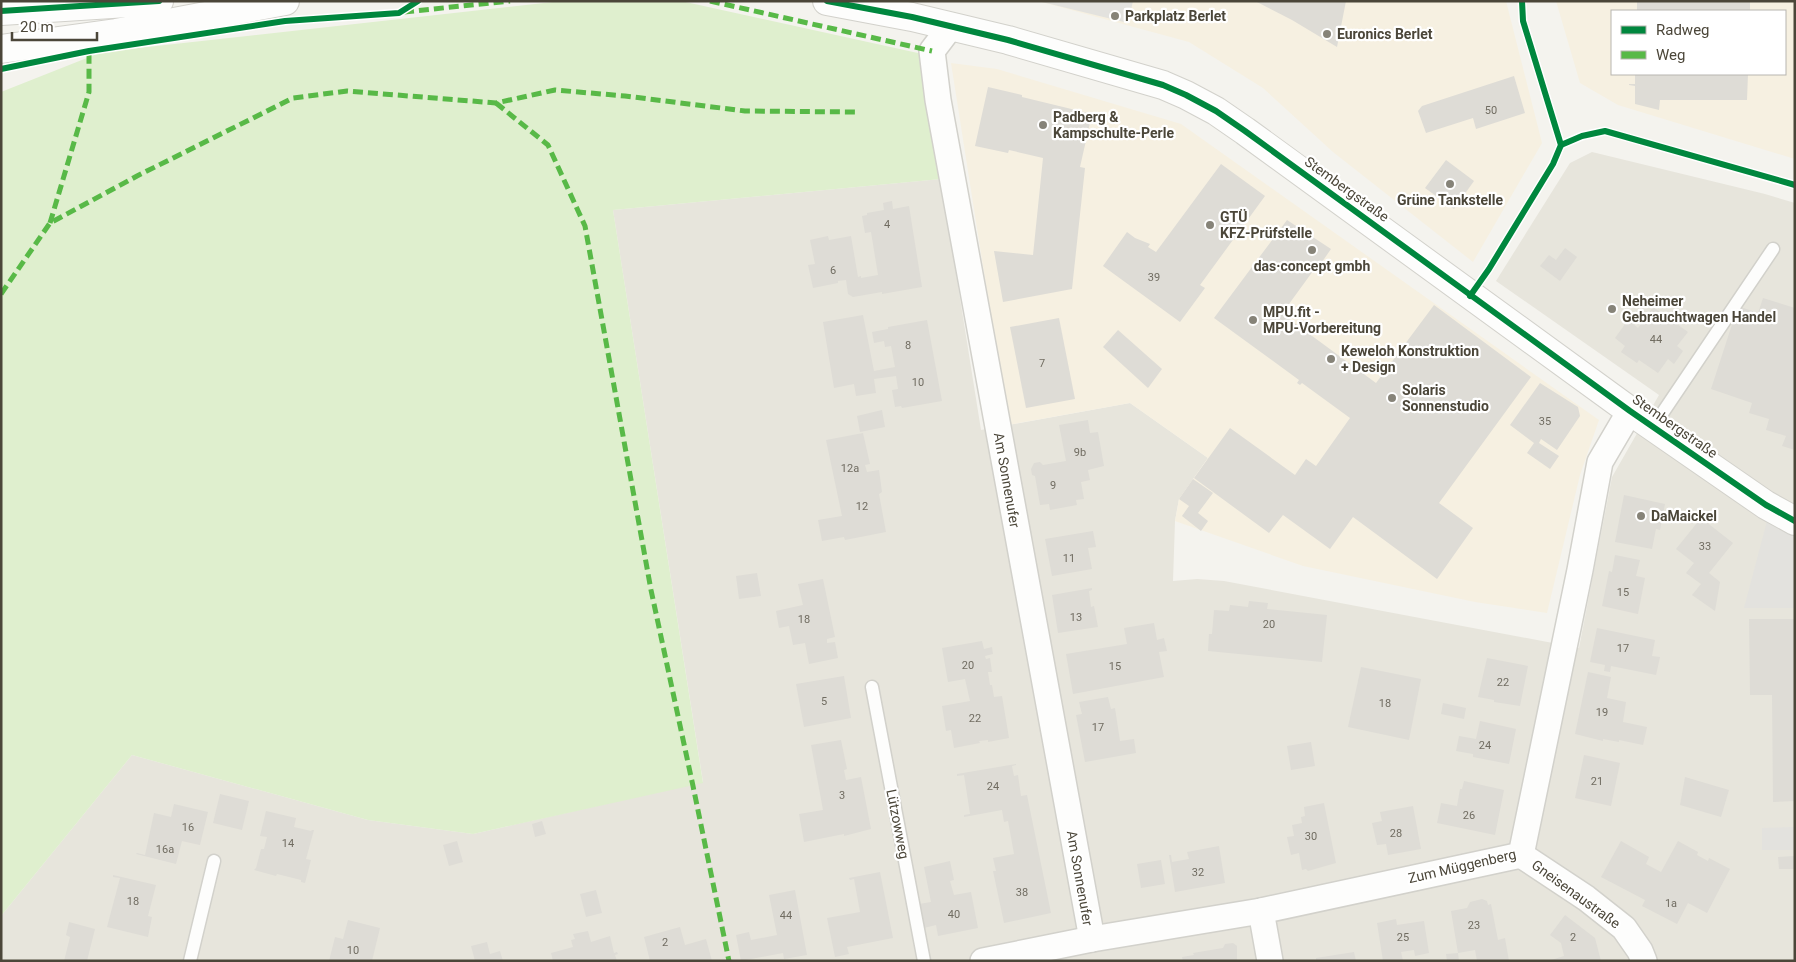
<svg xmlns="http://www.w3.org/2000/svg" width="1796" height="962" viewBox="0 0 1796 962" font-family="Roboto,sans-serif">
  <rect width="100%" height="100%" fill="#f4f3ee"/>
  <polygon fill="#e7e5dc" points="1592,152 1765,194 1795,203 1795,961 1,961 1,916 132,755 368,820 473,834 703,782 613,210 941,179 981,430 1130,403 1208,458 1179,499 1175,521 1173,581 1197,579 1224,581 1579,648 1612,477 1659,395 1496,281 1570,163"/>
  <g fill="#f6f0e1" fill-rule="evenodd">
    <polygon points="1038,1 1506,1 1542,143 1473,262 1333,152 1263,88 1189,42"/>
    <path d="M1556,1H1795V159L1618,105L1580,83ZM1612,11H1785V74H1612Z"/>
    <polygon points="951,63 997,69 1181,124 1599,420 1580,475 1547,613 1475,602 1303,566 1175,521 1179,499 1208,458 1130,403 1008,425"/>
  </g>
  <polygon fill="#dfefce" points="562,1 681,1 927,55 941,179 613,210 703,783 473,834 368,820 132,755 1,916 1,92 102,52"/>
  <g fill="#e3e2de">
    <polygon points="1038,1 1133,1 1128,23"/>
    <polygon points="1767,521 1795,534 1795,608 1744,608"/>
    <polygon points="1795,827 1795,850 1762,850 1762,828"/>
  </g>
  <g fill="#dedcd6">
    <polygon points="1255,1 1346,1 1337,47 1292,20"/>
    <rect x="1637" y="1" width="113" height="10"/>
    <polygon points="1635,74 1748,74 1747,100 1660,100 1659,110 1635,104 1635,86 1629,85 1629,84 1635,84"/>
    <polygon points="1514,76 1525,113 1476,129 1473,118 1426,133 1418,111 1422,106"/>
    <polygon points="988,87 1022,95 1022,97 1092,114 1080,167 1085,168 1072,289 1003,302 994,251 1033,255 1043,158 1009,150 1008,153 975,146"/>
    <polygon points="1446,160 1474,181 1454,209 1425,188"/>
    <polygon points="1221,164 1265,196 1200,285 1205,288 1180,322 1103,266 1127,232 1135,238 1150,244 1148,247 1156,252"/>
    <polygon points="892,201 893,209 909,206 922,287 882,294 882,292 853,297 848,294 846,280 838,281 838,283 813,288 808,265 815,264 810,240 828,236 829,240 851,236 858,277 861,276 861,278 878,275 871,232 865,233 862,216 867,215 867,213 884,210 883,203"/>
    <polygon points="1287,220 1331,249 1315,272 1313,271 1289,304 1292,306 1285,316 1376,383 1434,305 1531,377 1439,503 1473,528 1437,579 1353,517 1330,549 1283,515 1269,533 1194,478 1230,428 1295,475 1306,459 1316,466 1350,418 1302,383 1300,385 1297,383 1299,380 1214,318"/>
    <polygon points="1565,248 1577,257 1560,281 1540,266 1549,255 1556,260"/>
    <polygon points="1763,298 1795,308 1795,450 1782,446 1786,436 1766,430 1769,419 1749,413 1752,403 1711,389 1738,306 1758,313"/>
    <polygon points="1653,307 1688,332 1677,346 1683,351 1674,364 1668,359 1658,373 1639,360 1637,363 1621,352 1625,346 1615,338 1628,320 1638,328"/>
    <polygon points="863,315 874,371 895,367 891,346 885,347 884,341 874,343 872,332 888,329 888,327 927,320 942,401 902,408 901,406 895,407 892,390 898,389 896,376 874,379 876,393 856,396 854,384 834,388 823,322"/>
    <polygon points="1059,318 1075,399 1026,408 1010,327"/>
    <polygon points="1118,330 1162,369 1148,388 1103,347"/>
    <polygon points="1540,383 1578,407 1580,416 1557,450 1541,439 1539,443 1559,456 1550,469 1527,453 1534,443 1510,425"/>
    <polygon points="882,410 885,427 860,432 857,416"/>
    <polygon points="1088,420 1090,433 1098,432 1104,466 1088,470 1090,480 1081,482 1084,499 1076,500 1077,505 1050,510 1049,504 1040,505 1035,476 1032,475 1031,469 1034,463 1040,462 1043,465 1066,461 1059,425"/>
    <polygon points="863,433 870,464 865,465 867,472 879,470 882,492 879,494 886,532 845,540 844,537 822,541 818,520 842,516 826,440"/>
    <polygon points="1193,479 1213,493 1198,513 1208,521 1201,531 1182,516 1189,506 1179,499"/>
    <polygon points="1624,495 1665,504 1660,530 1656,529 1652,549 1615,542"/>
    <polygon points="1701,518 1733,543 1709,573 1720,582 1715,611 1692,595 1701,584 1686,573 1694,563 1676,549"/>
    <polygon points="1093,531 1096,547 1088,548 1092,569 1052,576 1045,539"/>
    <polygon points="1615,555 1640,560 1636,576 1645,578 1638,614 1602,606 1609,571 1612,572"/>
    <polygon points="757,573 761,596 739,599 736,576"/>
    <polygon points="823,579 835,637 827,639 827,643 835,642 838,658 809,664 805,643 793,645 789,626 779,628 776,611 803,605 798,584"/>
    <polygon points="1092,588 1092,590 1089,591 1091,607 1094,606 1098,627 1058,633 1052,595"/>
    <polygon points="1249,601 1268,603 1267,609 1327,615 1322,662 1208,651 1209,634 1212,634 1214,610 1229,611 1230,605 1248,607"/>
    <polygon points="1749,619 1795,619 1795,801 1773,802 1772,695 1750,695"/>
    <polygon points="1154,623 1157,640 1164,638 1167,651 1159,652 1164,677 1073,694 1066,654 1127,644 1124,628"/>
    <polygon points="1597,628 1655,640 1652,656 1660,657 1656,675 1611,666 1610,672 1604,671 1605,665 1590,662"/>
    <polygon points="982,641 984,649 992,647 993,654 985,656 986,659 990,658 992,672 988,672 990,685 992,685 994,697 1002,696 1009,738 988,742 988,740 979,741 980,743 954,748 951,730 946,731 942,706 970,701 965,679 948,682 942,648"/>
    <polygon points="1487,658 1528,666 1520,706 1494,702 1494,700 1478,697"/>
    <polygon points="1361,667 1421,679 1409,740 1348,727"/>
    <polygon points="1588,672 1611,677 1607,698 1626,702 1623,722 1647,727 1643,745 1619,740 1619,742 1603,739 1603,741 1575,734"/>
    <polygon points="844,676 851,718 804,727 796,684"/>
    <polygon points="1108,697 1111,709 1115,708 1120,741 1134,739 1136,753 1085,762 1076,715 1082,714 1079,702"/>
    <polygon points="1443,703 1466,708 1464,719 1441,714"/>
    <polygon points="1480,721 1516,729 1509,764 1473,757 1473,754 1456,751 1459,736 1476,739"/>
    <polygon points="841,740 847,769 844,770 846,780 861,777 871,829 844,836 844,834 804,842 799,814 823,810 811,745"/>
    <polygon points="1311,742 1315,766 1291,770 1287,746"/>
    <polygon points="1584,755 1620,763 1611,806 1575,798"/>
    <polygon points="1016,764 1016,765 1012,766 1014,776 1018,775 1021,796 1027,795 1051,913 1004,923 993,871 996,871 993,858 1014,854 1008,821 1004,822 1002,810 964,817 964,815 970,814 964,775 957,776 957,774"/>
    <polygon points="1685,777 1729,790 1721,817 1680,805"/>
    <polygon points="1464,781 1504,790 1495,835 1437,823 1441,803 1457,806 1460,789 1462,789"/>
    <polygon points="220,794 249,801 242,830 213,823"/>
    <polygon points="1324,803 1336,863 1308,871 1306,869 1302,870 1299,853 1291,855 1287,837 1294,836 1292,825 1302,823 1301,817 1305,816 1304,807"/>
    <polygon points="174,804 208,812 200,845 182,841 176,864 136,854 137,853 145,855 154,813 171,817"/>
    <polygon points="1413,806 1421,849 1388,855 1386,844 1377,845 1372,823 1382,821 1380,812"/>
    <polygon points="266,811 296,818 294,827 311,831 312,830 314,830 306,859 311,860 305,883 301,882 301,880 277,874 276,876 254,870 256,868 261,849 264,849 267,837 260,836"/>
    <polygon points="542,821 546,834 535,837 532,824"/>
    <polygon points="457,841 463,862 449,866 443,845"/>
    <polygon points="1621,841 1649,857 1646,864 1661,872 1678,841 1698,852 1697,855 1708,861 1709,858 1730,869 1707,913 1688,903 1677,924 1642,906 1645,900 1601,877"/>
    <polygon points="1219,846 1225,883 1175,892 1169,855 1171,855 1172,862 1189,859 1187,852"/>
    <polygon points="1795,856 1795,869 1779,869 1778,857"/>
    <polygon points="1161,860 1165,884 1141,888 1137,864"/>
    <polygon points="950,861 954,880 950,881 954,895 971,892 978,928 938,936 936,925 924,928 919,904 931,902 924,867"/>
    <polygon points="880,872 893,938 847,947 849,954 835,957 827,918 860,912 854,879 850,880 849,878"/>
    <polygon points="113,875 156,885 148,916 152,917 148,937 107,927 120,878 113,877"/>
    <polygon points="596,890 602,913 586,917 580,894"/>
    <polygon points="795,890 807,955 784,959 783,953 741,961 736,935 749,932 751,940 777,935 769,895"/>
    <polygon points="1482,899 1487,901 1488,905 1491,904 1498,940 1505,938 1509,961 1477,961 1475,950 1458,953 1459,961 1447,961 1446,954 1458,953 1451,911 1467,908 1470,902"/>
    <polygon points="1565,915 1595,938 1601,961 1548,961 1564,956 1561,943 1550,935"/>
    <polygon points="1396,919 1397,925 1424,921 1429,953 1415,956 1414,950 1401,952 1403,961 1383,961 1377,923"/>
    <polygon points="348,920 380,928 372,961 329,961 335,937 343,939"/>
    <polygon points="69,922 95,929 87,961 64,961 70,937 66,935"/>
    <polygon points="680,927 685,945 706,939 712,961 650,961 644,937"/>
    <polygon points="588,931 591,942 610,936 614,953 617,952 618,954 615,955 617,961 553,961 551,953 573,947 571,940 575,939 573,934"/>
    <polygon points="487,942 490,954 500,951 503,961 475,961 471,946"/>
    <polygon points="1233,943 1237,946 1237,961 1183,961 1182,957 1194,955 1193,953 1223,948 1225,944"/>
    <polygon points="1354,952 1356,961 1316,961 1316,958"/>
  </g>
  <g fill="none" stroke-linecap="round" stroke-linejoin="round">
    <defs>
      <g id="service">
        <polyline points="1653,427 1773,249"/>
        <polyline points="872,687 924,961"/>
        <polyline points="190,961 214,861"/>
      </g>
      <g id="minor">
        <polyline points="951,26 932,51 938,100 1092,939"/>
        <polyline points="1521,855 1586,898 1624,928 1640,951 1644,961"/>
        <polyline points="1261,911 1270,961"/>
        <polyline points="983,961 1092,939 1261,911 1521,855 1580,570 1600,462 1630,411"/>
      </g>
      <g id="tertiary">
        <polyline points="827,1 912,17 1008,40 1163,85 1186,95 1216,111 1245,131 1630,411 1766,505 1795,521"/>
        <polyline points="1,11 159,1"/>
        <polyline points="1,49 116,33 285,1"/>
      </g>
    </defs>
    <use href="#service" stroke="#d2d1cb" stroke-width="15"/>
    <use href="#minor" stroke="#d2d1cb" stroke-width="28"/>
    <use href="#tertiary" stroke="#d2d1cb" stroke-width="30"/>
    <use href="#service" stroke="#fdfdfc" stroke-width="12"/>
    <use href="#minor" stroke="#fdfdfc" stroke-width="25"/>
    <use href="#tertiary" stroke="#fdfdfc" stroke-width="28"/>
    <g stroke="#58b947" stroke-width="5" stroke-dasharray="10 5" stroke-linecap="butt">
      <polyline points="710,1 932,51"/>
      <polyline points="404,12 510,1"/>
      <polyline points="496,103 548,145 585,226 651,590 693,786 729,961"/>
      <polyline points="50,223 89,92 89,51"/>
      <polyline points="1,294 50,223 137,176 293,98 347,91 496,103 555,90 625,96 745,111 856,112"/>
    </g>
    <defs>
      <g id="cycleway">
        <polyline points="827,1 912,17 1008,40 1163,85 1186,95 1216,111 1245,131 1630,411 1766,505 1795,521"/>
        <polyline points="1,11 159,1"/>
        <polyline points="1,69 89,51 285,21 399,13 418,1"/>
        <polyline points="1561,145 1582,136 1605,131 1795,185"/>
        <polyline points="1470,296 1489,269 1553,164 1561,145 1523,21 1522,1"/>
      </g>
    </defs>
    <use href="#cycleway" stroke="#fff" stroke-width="9"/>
    <use href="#cycleway" stroke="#00873e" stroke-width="6"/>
  </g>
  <g fill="#868378" stroke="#fff" stroke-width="2">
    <circle cx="1115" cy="16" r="5"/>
    <circle cx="1327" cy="34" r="5"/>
    <circle cx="1043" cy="125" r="5"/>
    <circle cx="1450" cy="184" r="5"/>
    <circle cx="1210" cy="225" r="5"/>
    <circle cx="1312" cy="250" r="5"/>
    <circle cx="1612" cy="309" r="5"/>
    <circle cx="1253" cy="320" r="5"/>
    <circle cx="1331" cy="359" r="5"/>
    <circle cx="1392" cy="398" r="5"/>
    <circle cx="1641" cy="516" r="5"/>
  </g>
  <g text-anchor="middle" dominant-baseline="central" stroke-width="4.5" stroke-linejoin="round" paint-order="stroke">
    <g font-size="11" fill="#706c61">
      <text x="1491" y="110">50</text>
      <text x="887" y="224">4</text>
      <text x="833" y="270">6</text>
      <text x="1154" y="277">39</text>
      <text x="1656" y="339">44</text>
      <text x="908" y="345">8</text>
      <text x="1042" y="363">7</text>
      <text x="918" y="382">10</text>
      <text x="1545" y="421">35</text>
      <text x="1080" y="452">9b</text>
      <text x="850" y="468">12a</text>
      <text x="1053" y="485">9</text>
      <text x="862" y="506">12</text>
      <text x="1705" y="546">33</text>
      <text x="1069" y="558">11</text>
      <text x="1623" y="592">15</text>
      <text x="1076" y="617">13</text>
      <text x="804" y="619">18</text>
      <text x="1269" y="624">20</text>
      <text x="1623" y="648">17</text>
      <text x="968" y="665">20</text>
      <text x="1115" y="666">15</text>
      <text x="1503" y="682">22</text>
      <text x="824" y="701">5</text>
      <text x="1385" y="703">18</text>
      <text x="1602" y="712">19</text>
      <text x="975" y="718">22</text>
      <text x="1098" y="727">17</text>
      <text x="1485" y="745">24</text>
      <text x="1597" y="781">21</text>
      <text x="993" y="786">24</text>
      <text x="842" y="795">3</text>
      <text x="1469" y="815">26</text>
      <text x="188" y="827">16</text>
      <text x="1396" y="833">28</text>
      <text x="1311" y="836">30</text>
      <text x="288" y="843">14</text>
      <text x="165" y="849">16a</text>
      <text x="1198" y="872">32</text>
      <text x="1022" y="892">38</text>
      <text x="133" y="901">18</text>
      <text x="1671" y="903">1a</text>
      <text x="954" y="914">40</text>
      <text x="786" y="915">44</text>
      <text x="1474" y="925">23</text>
      <text x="1403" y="937">25</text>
      <text x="1573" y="937">2</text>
      <text x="665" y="942">2</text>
      <text x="353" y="950">10</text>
    </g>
    <g font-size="14" font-weight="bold" fill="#4b4639" stroke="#fff" text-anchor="start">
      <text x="1125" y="16">Parkplatz Berlet</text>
      <text x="1337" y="34">Euronics Berlet</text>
      <text x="1053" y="117">Padberg &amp;<tspan x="1053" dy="16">Kampschulte-Perle</tspan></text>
      <text x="1450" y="200" text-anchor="middle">Grüne Tankstelle</text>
      <text x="1220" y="217">GTÜ<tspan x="1220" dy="16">KFZ-Prüfstelle</tspan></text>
      <text x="1312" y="266" text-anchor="middle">das·concept gmbh</text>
      <text x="1622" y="301">Neheimer<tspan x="1622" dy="16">Gebrauchtwagen Handel</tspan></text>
      <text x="1263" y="312">MPU.fit -<tspan x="1263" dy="16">MPU-Vorbereitung</tspan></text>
      <text x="1341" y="351">Keweloh Konstruktion<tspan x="1341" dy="16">+ Design</tspan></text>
      <text x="1402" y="390">Solaris<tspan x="1402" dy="16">Sonnenstudio</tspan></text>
      <text x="1651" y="516">DaMaickel</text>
    </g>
    <g font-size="14" fill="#4b4639" stroke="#fff">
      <text transform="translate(1347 189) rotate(36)">Stembergstraße</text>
      <text transform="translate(1675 426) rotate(35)">Stembergstraße</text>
      <text transform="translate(1007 480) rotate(80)">Am Sonnenufer</text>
      <text transform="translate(898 824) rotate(79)">Lützowweg</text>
      <text transform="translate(1462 866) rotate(-13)">Zum Müggenberg</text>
      <text transform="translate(1080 878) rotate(80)">Am Sonnenufer</text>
      <text transform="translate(1576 894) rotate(36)">Gneisenaustraße</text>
    </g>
  </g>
  <rect width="1796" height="962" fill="none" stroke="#4b4639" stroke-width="5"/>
  <rect x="1611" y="10" width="175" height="65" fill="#ffffff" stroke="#b7b5b0"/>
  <rect x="1621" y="26" width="25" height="8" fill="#00873e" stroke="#b7b5b0"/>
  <text x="1656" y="35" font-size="15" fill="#4b4639">Radweg</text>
  <rect x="1621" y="51" width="25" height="8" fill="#58b947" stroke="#b7b5b0"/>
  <text x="1656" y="60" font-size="15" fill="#4b4639">Weg</text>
  <path d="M12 32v8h85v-8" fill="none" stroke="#4b4639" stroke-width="2.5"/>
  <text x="20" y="32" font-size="15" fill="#4b4639" stroke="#ffffff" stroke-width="4" paint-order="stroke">20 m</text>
</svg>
